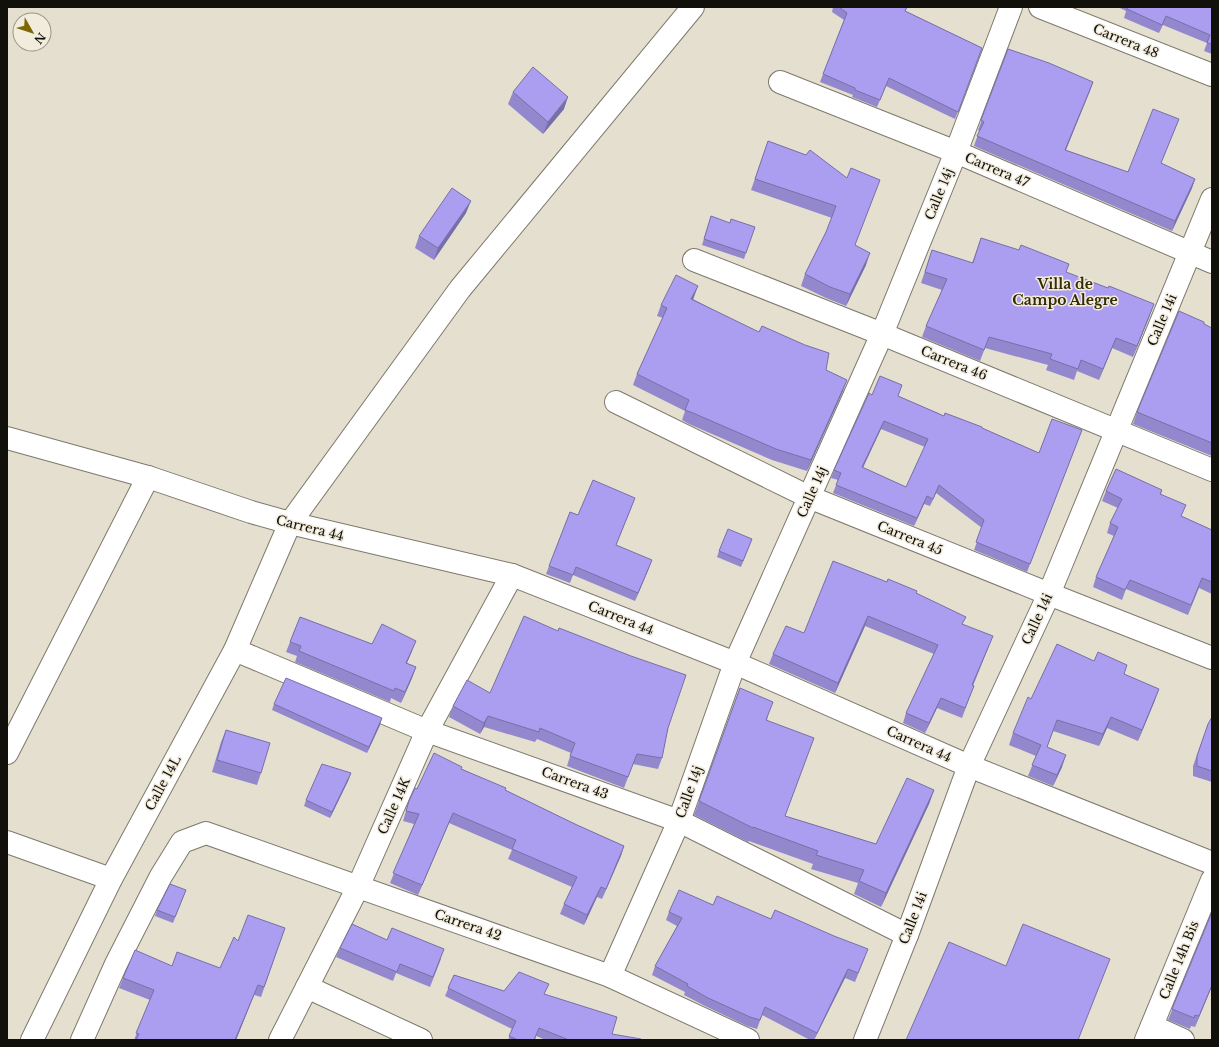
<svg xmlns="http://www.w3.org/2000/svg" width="1219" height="1047" viewBox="0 0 1219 1047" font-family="'Libre Baskerville',serif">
  <rect width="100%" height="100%" fill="#e5dfd0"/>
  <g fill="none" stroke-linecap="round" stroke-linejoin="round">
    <defs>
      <g id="minor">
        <polyline points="1040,7 1212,75"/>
        <polyline points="780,82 956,152 1212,262"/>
        <polyline points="694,260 882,334 1212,470"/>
        <polyline points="616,402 809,497 1049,594 1212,658"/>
        <polyline points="7,438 148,477 251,512 290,523 512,575 735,663 969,766 1212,863"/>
        <polyline points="235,650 427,731 679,821 907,935"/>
        <polyline points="7,753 148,477"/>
        <polyline points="7,842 111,879"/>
        <polyline points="610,976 679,821 735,663 882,334 956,152 1011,7"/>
        <polyline points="307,987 421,1040"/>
        <polyline points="1152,1026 1183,1040"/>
        <polyline points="32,1040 111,879 235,650 290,523 460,289 693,7"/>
        <polyline points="82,1040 116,964 161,876 182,842 206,833 610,976 748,1040"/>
        <polyline points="280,1040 358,887 427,731 512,575"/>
        <polyline points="865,1040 907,935 969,766 1049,594 1212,199"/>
        <polyline points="1146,1040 1212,880"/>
      </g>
    </defs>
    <use href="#minor" stroke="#7e796b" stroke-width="24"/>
    <use href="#minor" stroke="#fff" stroke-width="22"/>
  </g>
  <g fill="#9388ce" fill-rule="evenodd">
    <polygon points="833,7 907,7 905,11 982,48 955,119 886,86 877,107 852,97 853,95 820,82 844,20 832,12"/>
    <polygon points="1118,7 1212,7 1212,54 1204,51 1207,43 1163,25 1159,33 1124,18 1126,11"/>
    <polygon points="1008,49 1093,82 1066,150 1128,172 1179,119 1161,163 1195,179 1192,188 1172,231 974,146 979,131 978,130"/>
    <polygon points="513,92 564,109 543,134 508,104"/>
    <polygon points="768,141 806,155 810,150 855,245 866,265 846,306 826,298 801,286 805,274 826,232 832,218 751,190"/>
    <polygon points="466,213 434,260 415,248 419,236"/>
    <polygon points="711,216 746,253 744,259 702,245"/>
    <polygon points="981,238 1066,272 1150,315 1133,357 1112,348 1099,380 1077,371 1074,380 1046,370 1048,365 985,348 980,361 922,337 926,326 942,290 921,283 932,250 972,263"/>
    <polygon points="694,297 693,299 826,370 843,391 807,471 772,460 689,424 682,420 685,411 633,385 637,374 663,318 657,316 661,305"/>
    <polygon points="1212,328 1212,456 1133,424 1137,412"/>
    <path d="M872,395L898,396L944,416L982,428L1039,453L1082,430L1027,572L974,550L982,528L936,493L930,506L924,504L914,526L833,493L838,480L831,478L834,470ZM881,429L925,447L906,487L863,468Z"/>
    <polygon points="1162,490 1161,494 1181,516 1212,530 1212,594 1199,588 1188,615 1126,589 1122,600 1093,587 1096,577 1114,536 1107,533 1110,523 1118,508 1102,501 1106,491"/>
    <polygon points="632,506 616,545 649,568 635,601 573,575 570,583 546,574 570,512 578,515"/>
    <polygon points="752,539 741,567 717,557 719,551"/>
    <polygon points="916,593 963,624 989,646 973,686 974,686 962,718 937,708 925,733 903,723 906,713 934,654 865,626 835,693 769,664 773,654 804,633"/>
    <polygon points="300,617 372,644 412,651 407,663 416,667 412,678 401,703 391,698 390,702 295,662 297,656 286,652"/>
    <polygon points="1094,661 1124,674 1155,700 1138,741 1107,728 1099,746 1053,731 1047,747 1062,767 1053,786 1028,776 1036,756 1009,745 1013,733 1031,699"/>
    <polygon points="740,688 768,716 767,720 785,816 876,844 934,790 929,804 881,907 854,894 858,883 811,869 813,864 749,841 748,842 694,815"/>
    <polygon points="490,693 668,728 662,758 658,769 633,764 624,788 567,766 571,753 537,739 535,742 484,727 480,734 449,717 453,706"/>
    <polygon points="274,704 380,725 367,753 272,710"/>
    <polygon points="1212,717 1212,782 1193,776 1193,766 1208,724"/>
    <polygon points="226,730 261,773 257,785 212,772 221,742"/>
    <polygon points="462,769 505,790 577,825 624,846 602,899 597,897 584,925 560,914 564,904 572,887 508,859 512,850 449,823 418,895 390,883 414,824 403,821 409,801 417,789"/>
    <polygon points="349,779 330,818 304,806 306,800"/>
    <polygon points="186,890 173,923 155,916 157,910"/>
    <polygon points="713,905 771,919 865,957 855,982 845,978 814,1040 810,1040 762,1015 757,1029 747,1026 705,1006 684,995 685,992 652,975 655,966 677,926 666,920 669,912"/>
    <polygon points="1212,912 1212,986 1195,1027 1191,1026 1190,1029 1168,1020"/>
    <polygon points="285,928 261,997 254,995 236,1040 134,1040 150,1000 119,988 123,978 172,966 220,968 238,941"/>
    <polygon points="387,940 441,959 430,987 396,973 393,981 336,957 340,948"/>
    <polygon points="454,975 504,991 545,994 612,1034 641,1040 546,1040 536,1036 535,1040 508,1040 512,1029 445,996"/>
  </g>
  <g fill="#786fa8">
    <polygon points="1093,82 1090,91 1062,159 1065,150"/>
    <polygon points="568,97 564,109 543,134 548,122"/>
    <polygon points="1195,179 1192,188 1172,231 1175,221"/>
    <polygon points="471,201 466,213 434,260 438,248"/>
    <polygon points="870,253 866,265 846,306 850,294"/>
    <polygon points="698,286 694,297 688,309 691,299"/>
    <polygon points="1154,304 1150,315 1133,357 1137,346"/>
    <polygon points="1116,338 1112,348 1099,380 1103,369"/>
    <polygon points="847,380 843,391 807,471 811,460"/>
    <polygon points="884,421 881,429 859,475 862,467"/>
    <polygon points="939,485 936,493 930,506"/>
    <polygon points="927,496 924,504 914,526 917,518"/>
    <polygon points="652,560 649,568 635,601 638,593"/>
    <polygon points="868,616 865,626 835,693 838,683"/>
    <polygon points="993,636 989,646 968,695 972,685"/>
    <polygon points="416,641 412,651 402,674 406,663"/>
    <polygon points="416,667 412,678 401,703 405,692"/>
    <polygon points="1159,689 1155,700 1138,741 1142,730"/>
    <polygon points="941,698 937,708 925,733 929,723"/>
    <polygon points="488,716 484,727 480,734 484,723"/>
    <polygon points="1111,717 1107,728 1099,746 1103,734"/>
    <polygon points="382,718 380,725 367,753 369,747"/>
    <polygon points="1066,755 1062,767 1053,786 1057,775"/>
    <polygon points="351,773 349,779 330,818 332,812"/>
    <polygon points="934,790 929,804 881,907 886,893"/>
    <polygon points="453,813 449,823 418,895 422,885"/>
    <polygon points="624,846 621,856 602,899 606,889"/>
    <polygon points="601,887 597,897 584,925 587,915"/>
    <polygon points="848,969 845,978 814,1040 817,1033"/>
    <polygon points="258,985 236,1040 235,1040"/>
    <polygon points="1212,985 1212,986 1195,1027 1199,1016"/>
  </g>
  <g fill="#ab9ef0" stroke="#786fa8" fill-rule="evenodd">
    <polygon points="839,7 907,7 905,11 982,48 958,112 889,78 880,100 855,90 855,88 823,74 847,13"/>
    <polygon points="1128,7 1212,7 1212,44 1207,43 1210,35 1166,16 1162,25 1127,9"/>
    <polygon points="1008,49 1049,63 1093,82 1065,150 1128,172 1153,109 1179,119 1161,163 1195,179 1175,221 977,136 984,122 981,120"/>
    <polygon points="533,67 568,97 548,122 513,92"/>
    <polygon points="768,141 806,155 810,150 847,178 851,168 880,180 855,245 870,253 850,294 830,287 805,274 826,232 836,206 755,179"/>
    <polygon points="452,188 471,201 438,248 419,236"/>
    <polygon points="711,216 730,223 731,219 755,227 746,253 704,239"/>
    <polygon points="981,238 1019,250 1021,245 1069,264 1066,272 1108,288 1109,286 1154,304 1137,346 1116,338 1103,369 1081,360 1078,369 1050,359 1052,354 989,337 984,350 926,326 947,279 925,272 932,250 973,263"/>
    <polygon points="676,275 698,286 691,299 759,332 762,326 805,345 829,353 826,370 847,380 811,460 776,449 693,413 685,410 689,400 637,374 667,308 661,305"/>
    <polygon points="1179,311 1204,322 1204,324 1212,328 1212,443 1137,412"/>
    <path d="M880,376L902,385L898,396L944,416L945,413L982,427V428L1039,453L1052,419L1082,430L1030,564L976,542L984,520L939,485L933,499L927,496L917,518L836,485L841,473L834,470L869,393L872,395ZM884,421L928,439L906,487L862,467Z"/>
    <polygon points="1116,469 1162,490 1160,494 1186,505 1181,516 1212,530 1212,582 1202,578 1191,605 1130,580 1125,590 1096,577 1118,527 1110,523 1122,499 1106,491"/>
    <polygon points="593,480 635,498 616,545 652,560 638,593 576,567 573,575 549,566 570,512 578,515"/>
    <polygon points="728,529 752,539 743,561 719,551"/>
    <polygon points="833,561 887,582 888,579 917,591 916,593 966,617 962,624 993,636 972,685 974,686 965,708 941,698 929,723 906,713 938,645 868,616 838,683 773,654 786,626 804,633"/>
    <polygon points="524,616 558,631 559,628 631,656 686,675 668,728 662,758 637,754 628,777 570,756 575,743 540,728 539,732 488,716 484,723 453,706 467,680 490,693"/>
    <polygon points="300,617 372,644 382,624 416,641 406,663 416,667 405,692 395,688 394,691 299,651 301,646 290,642"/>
    <polygon points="1057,644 1094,661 1098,652 1127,665 1124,674 1159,689 1142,730 1111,717 1103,734 1057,720 1047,747 1066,755 1057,775 1032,765 1041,745 1013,733 1028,697 1031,699"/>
    <polygon points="286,678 382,718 369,747 274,704"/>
    <polygon points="740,688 773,702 766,720 814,738 785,816 876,844 907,778 934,790 886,893 859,881 864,870 816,855 818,851 753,827 753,828 699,801"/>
    <polygon points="1212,717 1212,771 1197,766 1197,756 1208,724"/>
    <polygon points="226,730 270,743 261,773 217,760"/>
    <polygon points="434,753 462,767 461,769 506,788 505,790 577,825 624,846 606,889 601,887 587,915 564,904 577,877 512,849 516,840 453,813 422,885 393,873 419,814 406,811 409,801 415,788 417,789"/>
    <polygon points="322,764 351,773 332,812 306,800"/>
    <polygon points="170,884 186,890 175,917 157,910"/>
    <polygon points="679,890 713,905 717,896 771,919 775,910 834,936 868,949 858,973 848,969 817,1033 765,1007 760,1020 750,1017 708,998 687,986 688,984 655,966 682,918 669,912"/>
    <polygon points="1212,912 1212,985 1199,1016 1195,1015 1194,1018 1172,1009"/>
    <polygon points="248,915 285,928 264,987 258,985 235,1040 136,1040 139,1034 136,1033 154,990 123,978 135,950 172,966 177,952 220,968 234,937 238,941"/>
    <polygon points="352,924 387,940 392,928 444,949 433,977 400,964 397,972 340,948"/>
    <polygon points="1023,924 1110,959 1078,1040 906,1040 949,942 1006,966"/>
    <polygon points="519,972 549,984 544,994 617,1017 612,1034 641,1039 641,1040 569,1040 539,1028 534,1040 518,1040 509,1036 516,1021 448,988 454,975 504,991"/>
  </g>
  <g text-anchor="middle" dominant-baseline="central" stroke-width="3" stroke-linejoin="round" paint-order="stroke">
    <g font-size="13" fill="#12100b" stroke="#f2ecdd">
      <text transform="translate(1126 41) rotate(22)">Carrera 48</text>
      <text transform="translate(997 170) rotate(23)">Carrera 47</text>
      <text transform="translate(939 194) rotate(-68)">Calle 14j</text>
      <text transform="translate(1162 320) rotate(-67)">Calle 14i</text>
      <text transform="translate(954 363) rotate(22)">Carrera 46</text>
      <text transform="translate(812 492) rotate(-66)">Calle 14j</text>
      <text transform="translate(310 528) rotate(14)">Carrera 44</text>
      <text transform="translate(910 538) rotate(22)">Carrera 45</text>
      <text transform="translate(621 618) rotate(22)">Carrera 44</text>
      <text transform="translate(1037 619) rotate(-65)">Calle 14i</text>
      <text transform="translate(919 744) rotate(24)">Carrera 44</text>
      <text transform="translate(163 783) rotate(-62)">Calle 14L</text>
      <text transform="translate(575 783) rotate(20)">Carrera 43</text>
      <text transform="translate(689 792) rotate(-70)">Calle 14j</text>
      <text transform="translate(394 806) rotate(-66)">Calle 14K</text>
      <text transform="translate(913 918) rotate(-69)">Calle 14i</text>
      <text transform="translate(468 925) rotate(19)">Carrera 42</text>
      <text transform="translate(1179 960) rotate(-68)">Calle 14h Bis</text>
    </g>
    <g font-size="14" font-weight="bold" fill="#352b00" stroke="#f2ecdd">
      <text x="1065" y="284">Villa de<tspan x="1065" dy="16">Campo Alegre</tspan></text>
    </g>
  </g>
  <rect width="1219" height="1047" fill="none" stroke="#12100b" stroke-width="16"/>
  <g transform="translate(32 32) rotate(129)"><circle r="19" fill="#f2ecdd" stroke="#989489"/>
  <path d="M0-3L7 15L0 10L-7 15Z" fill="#7d6800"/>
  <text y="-6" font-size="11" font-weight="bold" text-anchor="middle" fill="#12100b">N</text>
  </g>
</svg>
